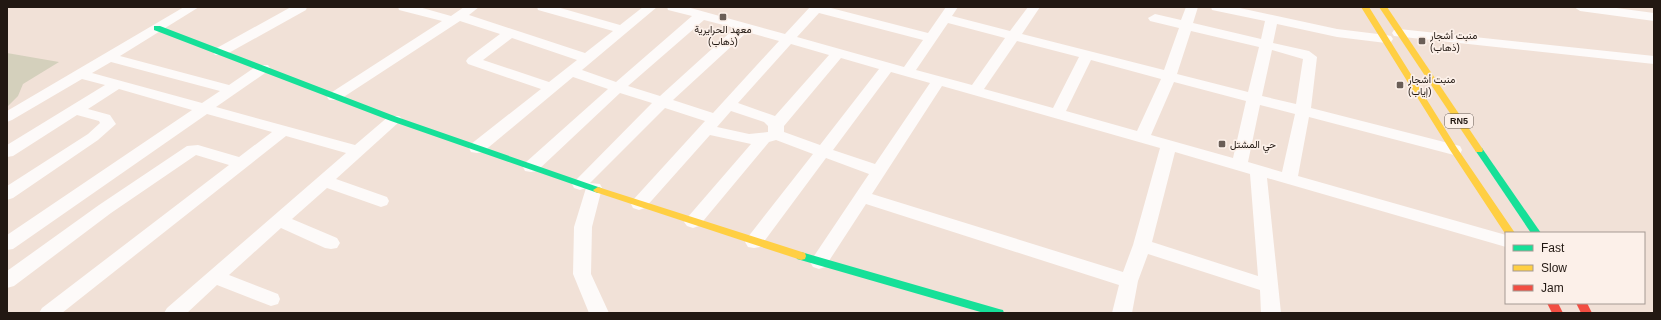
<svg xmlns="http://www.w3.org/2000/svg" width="1661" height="320" viewBox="0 0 1661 320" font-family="Helvetica,Vazirmatn,sans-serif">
  <rect width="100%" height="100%" fill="#f1e1d7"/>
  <polygon fill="#d4d0bc" points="7,53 59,62 23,84 18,96 7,107"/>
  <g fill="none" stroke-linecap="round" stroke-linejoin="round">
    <g fill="#fdfaf9" fill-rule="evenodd">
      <path d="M184,7H199L120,56L229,85L258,65H268L270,68L268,71L216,107L355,145L389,116H399L402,119L399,122L336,179L387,197L389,201L387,205L381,207L327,188L292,219L337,238L340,243L337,248L331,249L325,248L281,228L229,275L278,294L280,299L278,304L271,306L217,285L187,313H164L167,308L346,153L286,136L62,313H39L42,308L229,165L196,155L111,213L14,286L7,288V271L99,205L187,146L198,145L239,157L272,132L207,114L13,249L7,250V235L192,110L119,89L88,109L110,115L116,124L98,140L13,198L7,200V186L88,134L100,123L99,121L77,115L13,156L7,157V145L105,85L82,79L12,120L7,122V111ZM111,62L220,91L202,103L92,73Z"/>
      <polygon points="291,7 307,7 306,10 225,55 215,55 213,52 215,49"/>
      <path d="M398,7H419L451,16L464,7H479L469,15L585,53L613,31L538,10L537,7H557L620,25L643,7H657L582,70L616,82L692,16L668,10L667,7H687L785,34L810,7H827L928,33L946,7H958L952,16L1010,31L1028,7H1040L1022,34L1164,70L1179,28L1150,21L1148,18L1155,14L1181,20L1186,7H1198L1193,23L1261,39L1265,21L1212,10L1211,7H1235L1337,29L1386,35L1391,36L1393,39L1391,42L1386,43L1337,37L1277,24L1273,43L1309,51L1317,57L1311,108L1460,146L1462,150L1460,154L1454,155L1309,117L1298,176L1506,235V247L1267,178L1281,313H1261L1260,290L1148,254L1138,281L1132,313H1112L1119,285L866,204L825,267L819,269L813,267L810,262L869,174L826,158L760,247L754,248L748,247L745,242L748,237L813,154L776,140L769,142L699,226L693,228L687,226L684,222L687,218L751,144L710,135L645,208L639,210L633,208L631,204L633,200L705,121L665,108L590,183L600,184L602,188L592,227L591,274L609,313H589L573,274L574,227L586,188L580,190L574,188L572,184L652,103L620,93L537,171L531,172L525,171L523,167L525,163L608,89L573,77L483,152L477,153L471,152L469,148L471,144L541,89L468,64L466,61L468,58L500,34L460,21L339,100H329L327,97L329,94L442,21L399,10ZM819,13L923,40L904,67L797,37ZM704,20L735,28L660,96L628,86ZM948,23L1005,38L972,85L916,70ZM1191,31L1259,47L1248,92L1177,74ZM747,32L779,41L713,113L673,100ZM512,38L577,60L549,82L483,60ZM1017,41L1079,57L1053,108L984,89ZM791,44L829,55L775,116L738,103ZM1272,50L1303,59L1296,104L1262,96ZM841,58L879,69L820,145L784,132V126ZM1091,60L1161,79L1137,131L1066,111ZM891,72L930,83L875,164L833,150ZM1174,82L1246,101L1233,158L1151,135ZM942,86L1160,148L1133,245L1123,272L872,194ZM1260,105L1295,114L1282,172L1248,162ZM731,111L764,122L768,126V132L749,134L717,127ZM1175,152L1250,174L1258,276L1152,242Z"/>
      <polygon points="1574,7 1609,7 1654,13 1654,21 1580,11"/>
      <polygon points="1399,29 1654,56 1654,64 1394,36 1392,33 1394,30"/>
    </g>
    <g fill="#16e098" fill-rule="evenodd">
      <polygon points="154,26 160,26 397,117 601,188 603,190 598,193 595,192 391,121 154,30"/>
      <polygon points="1479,147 1482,148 1541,233 1531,233 1475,150"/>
      <polygon points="801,252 999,309 1003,310 1004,313 984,313 797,259 796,256 797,253"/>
    </g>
    <g fill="#ffcf43" fill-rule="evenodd">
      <polygon points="1361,7 1369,7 1457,148 1515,233 1506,233 1506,235 1450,150"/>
      <polygon points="1379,7 1387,7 1482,148 1483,150 1482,152 1476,152"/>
      <polygon points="598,187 805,253 806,256 805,259 801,260 595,192 593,190"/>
    </g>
    <g fill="#f24e42" fill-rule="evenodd">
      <polygon points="1547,303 1558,303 1563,313 1552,313"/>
      <polygon points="1576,303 1587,303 1592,313 1581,313"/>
    </g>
  </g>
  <g fill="#6a5e57" stroke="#fcf0e9" stroke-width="1.5">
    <rect x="719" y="13" width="8" height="8" rx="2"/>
    <rect x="1418" y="37" width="8" height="8" rx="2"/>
    <rect x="1396" y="81" width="8" height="8" rx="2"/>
    <rect x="1218" y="140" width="8" height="8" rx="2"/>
  </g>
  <g text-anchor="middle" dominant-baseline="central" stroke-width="3.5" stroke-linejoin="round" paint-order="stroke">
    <rect fill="#fcf0e9" stroke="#635952" stroke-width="1" x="1445" y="114" width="28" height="14" rx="3"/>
    <g font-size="9" font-weight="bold" fill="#221812">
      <text x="1459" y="121">RN5</text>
    </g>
    <g font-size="10" fill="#221812" stroke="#fcf0e9" text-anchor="start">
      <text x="723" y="29" text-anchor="middle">معهد الحرايرية<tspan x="723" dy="12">(ذهاب)</tspan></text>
      <text x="1430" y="35">منبت أشجار<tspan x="1430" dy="12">(ذهاب)</tspan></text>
      <text x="1408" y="79">منبت أشجار<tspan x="1408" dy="12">(إياب)</tspan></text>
      <text x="1230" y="144">حي المشتل</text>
    </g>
  </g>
  <rect width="1661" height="320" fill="none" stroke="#221812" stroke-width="16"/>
  <rect x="1505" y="232" width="140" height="72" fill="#fcf0e9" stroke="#a59a93"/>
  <rect x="1513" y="245" width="20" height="6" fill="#16e098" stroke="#a59a93"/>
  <text x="1541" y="252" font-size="12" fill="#221812">Fast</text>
  <rect x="1513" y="265" width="20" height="6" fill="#ffcf43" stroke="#a59a93"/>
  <text x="1541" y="272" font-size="12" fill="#221812">Slow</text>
  <rect x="1513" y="285" width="20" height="6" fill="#f24e42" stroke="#a59a93"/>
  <text x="1541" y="292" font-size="12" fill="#221812">Jam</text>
</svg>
